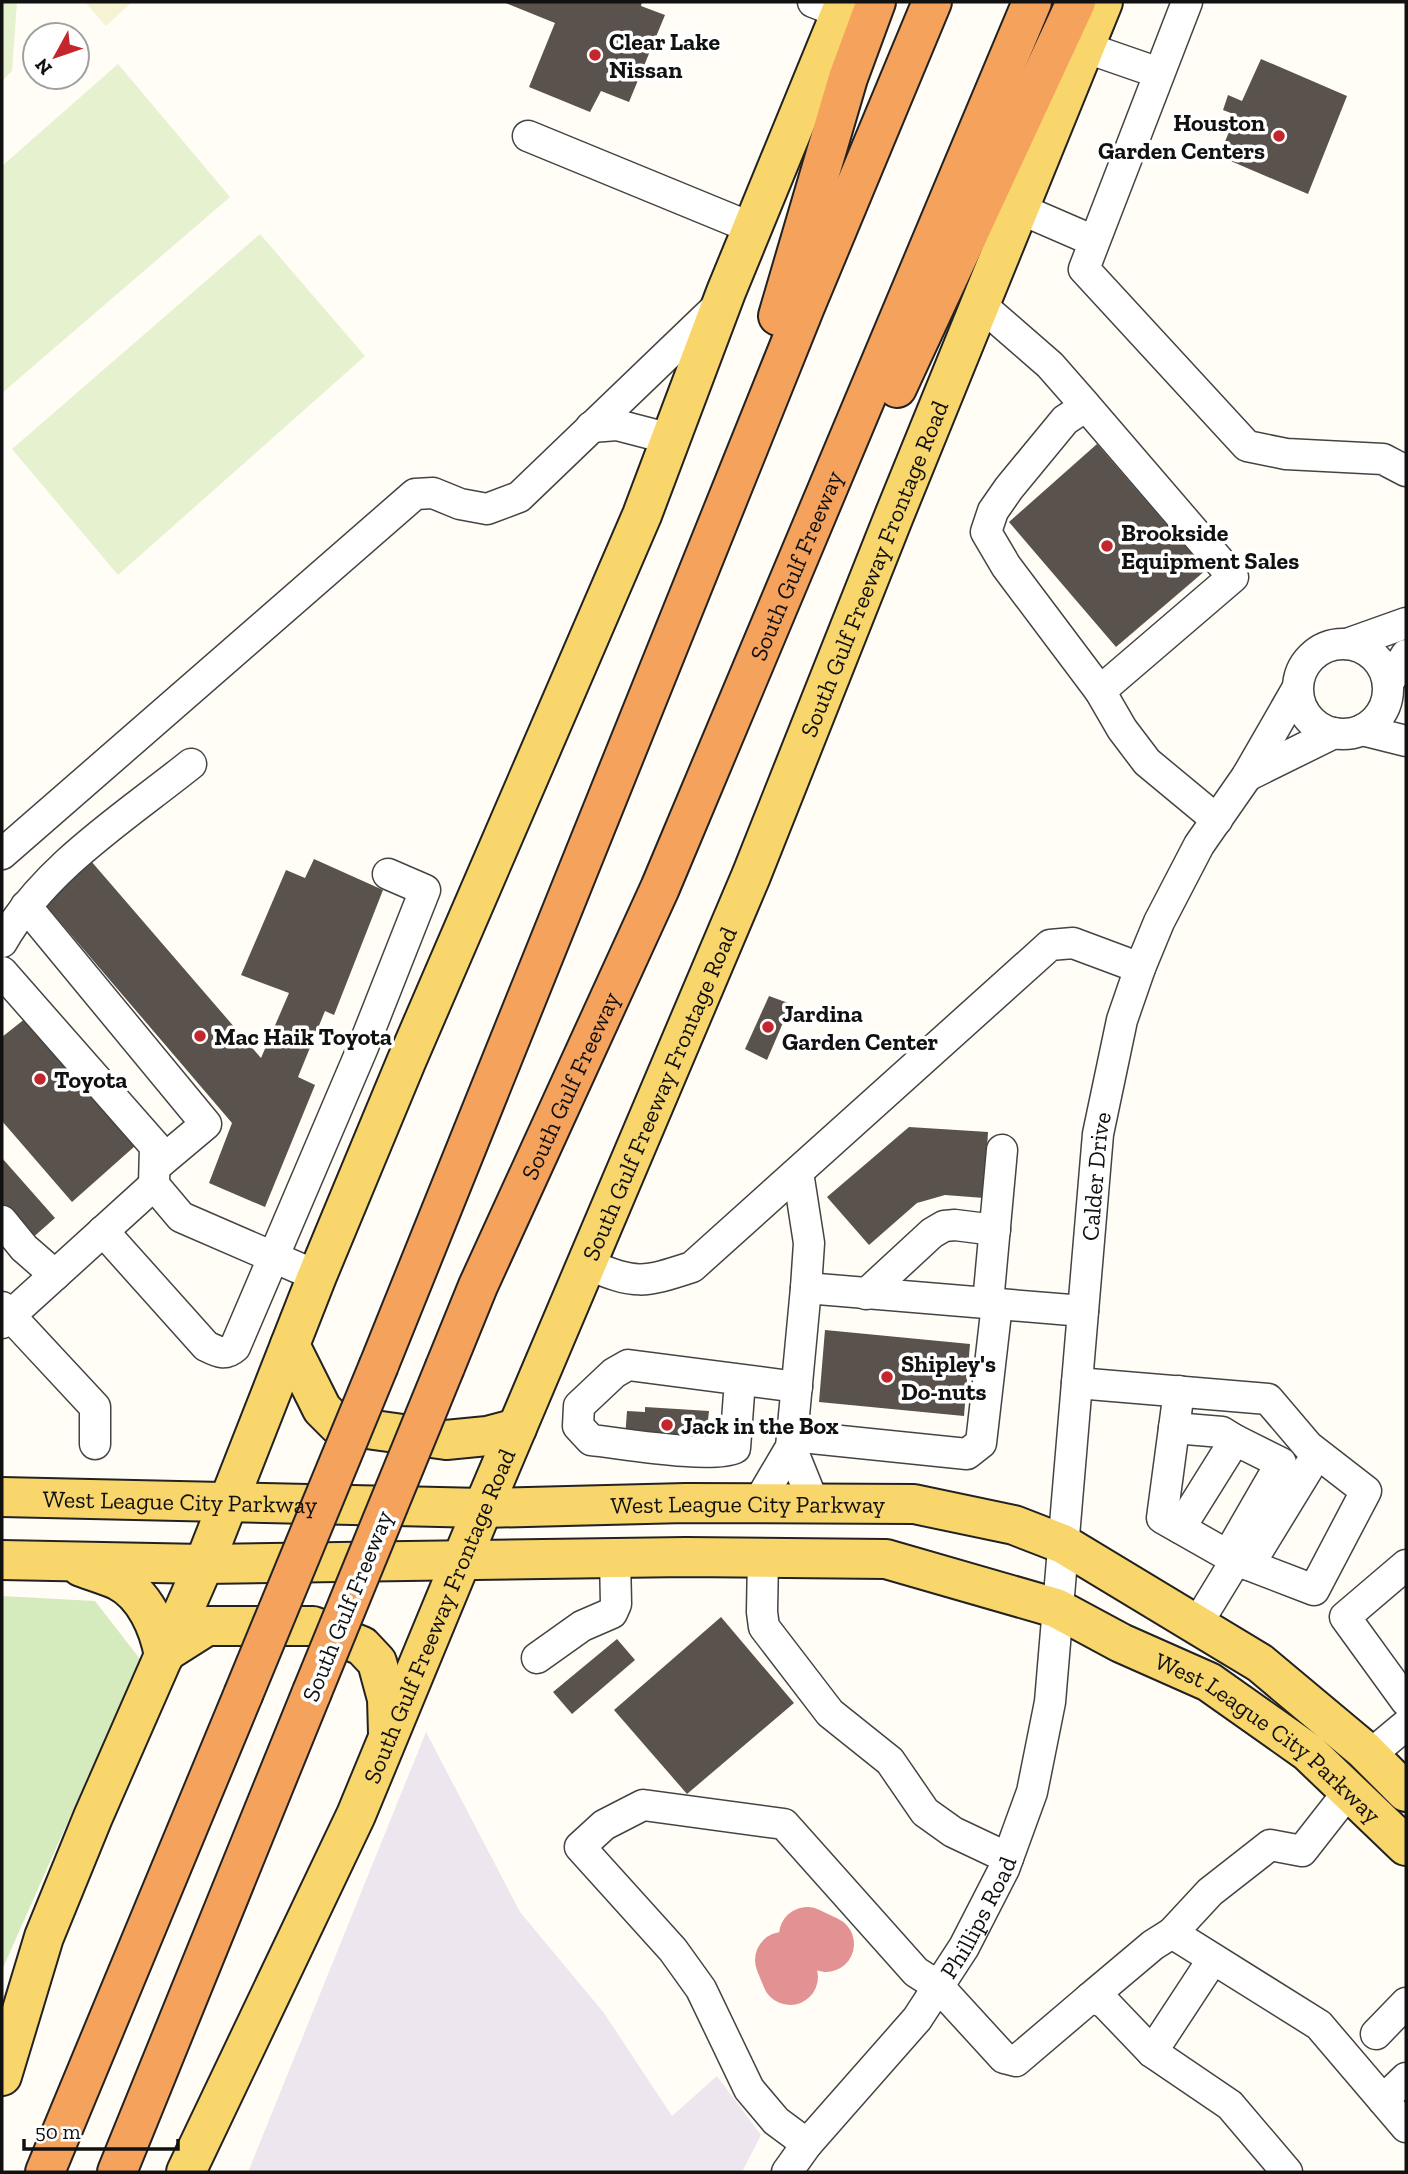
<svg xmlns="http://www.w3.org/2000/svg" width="1408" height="2174" viewBox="0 0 1408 2174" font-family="'Zilla Slab',serif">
  <rect width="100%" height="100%" fill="#fffdf5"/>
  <polygon fill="#eee6ef" points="426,1732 520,1912 604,2013 672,2116 717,2076 761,2135 742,2172 248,2172"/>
  <polygon fill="#f6f3d4" points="85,2 132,2 106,26"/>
  <polygon fill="#d5ebbd" points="2,1596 95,1601 140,1659 2,1970"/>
  <g fill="#e6f2cf">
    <polygon points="2,2 17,2 12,71 2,81"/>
    <polygon points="118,64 230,197 2,393 2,166"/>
    <polygon points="260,234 365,356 118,575 12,449"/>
  </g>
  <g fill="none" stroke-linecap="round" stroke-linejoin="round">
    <g stroke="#e29292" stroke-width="56">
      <polyline points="807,1935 826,1944"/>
      <polyline points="783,1960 790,1977"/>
    </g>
  </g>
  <g fill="#5a524d">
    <polygon points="503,2 642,2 641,6 665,15 629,102 601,91 590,112 529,87 555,23"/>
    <polygon points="1261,59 1347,96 1308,194 1219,156 1236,115 1223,110 1228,95 1242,101"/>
    <polygon points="1097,444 1206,570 1116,647 1009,522"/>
    <polygon points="314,859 383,890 334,1015 325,1011 298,1077 315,1085 265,1207 209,1183 232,1123 44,903 91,861 261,1058 289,993 241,975 286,870 305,878"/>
    <polygon points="769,996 791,1004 767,1060 745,1049"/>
    <polygon points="26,1018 135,1146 72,1202 2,1121 2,1037"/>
    <polygon points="909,1127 988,1132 984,1198 945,1195 917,1203 869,1245 827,1197"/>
    <polygon points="2,1158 55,1218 30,1240 2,1207"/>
    <polygon points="825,1330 970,1344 964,1416 819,1402"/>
    <polygon points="645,1407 709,1411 705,1447 625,1438 627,1411 645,1412"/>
    <polygon points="721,1617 794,1703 687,1794 614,1710"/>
    <polygon points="617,1639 635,1660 572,1714 553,1692"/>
  </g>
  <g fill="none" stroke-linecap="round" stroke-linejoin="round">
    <defs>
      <g id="minor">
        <polyline points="813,2 841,13"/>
        <polyline points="1187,2 1084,269 1247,446 1286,454 1383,459 1406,471"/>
        <polyline points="1084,47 1159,73"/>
        <polyline points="528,136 752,228"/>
        <polyline points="1020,209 1094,241"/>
        <polyline points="981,305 1050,365 1086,406 1065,420 1009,488 993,511 986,532 1006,566 1100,691 1233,577 1086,406"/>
        <polyline points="591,427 617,425 671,439"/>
        <polyline points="1347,644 1406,623"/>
        <circle cx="1343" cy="689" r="45"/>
        <polyline points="1388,683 1406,655"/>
        <polyline points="1100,691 1122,729 1147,762 1217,820"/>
        <polyline points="1362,730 1406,741"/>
        <polyline points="1247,776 1334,733"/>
        <polyline points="2,854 415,494 433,493 460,504 487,509 519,497 719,305"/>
        <polyline points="26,906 206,1124 156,1166"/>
        <path d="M2,942C45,867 125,817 191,764"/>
        <polyline points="2,972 155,1146 154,1185 181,1217 317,1276"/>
        <polyline points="798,1172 809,1243 806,1288"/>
        <polyline points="2,1221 24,1248 55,1275"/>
        <path d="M103,1231L206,1346C218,1352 225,1356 235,1347L363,1047L425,890L388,874"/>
        <path d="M587,1264C636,1285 643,1283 692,1267L1050,945L1073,943L1140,968"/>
        <polyline points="866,1294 932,1233 944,1226 955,1225 995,1230"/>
        <polyline points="988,1303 1002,1150"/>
        <polyline points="2,1307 95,1407 95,1444"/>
        <polyline points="2,1323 154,1185"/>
        <path d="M740,1380L735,1448C711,1459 621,1443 591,1440L578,1426L579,1406L614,1373L628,1365L797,1387"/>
        <polyline points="1077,1383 1268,1399 1308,1446 1366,1491 1314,1590 1236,1560 1197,1624"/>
        <polyline points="1179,1391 1162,1518 1236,1560"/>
        <polyline points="1174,1428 1222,1432 1235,1440"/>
        <polyline points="792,1436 967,1454 981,1443 997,1304"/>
        <polyline points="791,1447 814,1504"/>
        <polyline points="758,1503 791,1447 806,1288 1083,1311"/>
        <polyline points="1180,1528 1235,1440 1281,1463 1228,1555"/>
        <polyline points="763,1557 762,1612 764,1627 830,1713 890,1761 925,1812 953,1832 1008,1858"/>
        <polyline points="1249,1565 1317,1454"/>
        <polyline points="1406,1565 1345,1617 1406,1701"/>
        <polyline points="537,1658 582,1626 612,1613 616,1604 615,1558"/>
        <polyline points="1370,1755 1406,1725"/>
        <polyline points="1172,1933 1210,1892 1270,1845 1302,1851 1349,1791"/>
        <polyline points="1213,1959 1152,2052 1230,2105 1287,2172"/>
        <polyline points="1090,1998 1153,1945 1172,1933 1319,2025 1406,2127"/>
        <polyline points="1376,2034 1406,2003"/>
        <polyline points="1383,2100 1406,2078"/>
        <polyline points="807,2144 776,2121 749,2089 701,1989 673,1950 580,1847 604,1825 643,1805 784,1824 916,1972 938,1986 1004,2058 1016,2061 1090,1998 1104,2002 1152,2052"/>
        <path id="s1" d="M787,2172L807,2144L917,2019L964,1947L1004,1869L1032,1792L1050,1702L1098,1134L1122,1020L1140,968L1159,922L1199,845L1247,776L1297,689"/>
      </g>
      <g id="major">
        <polyline points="290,1345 322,1409 338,1425 446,1440 487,1436 517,1428"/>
        <path id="s2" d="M2,1497L483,1508L686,1503L914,1504L1014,1525L1063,1544L1260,1663L1364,1750L1406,1792"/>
        <path id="s3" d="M2,1560L204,1564L686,1557L886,1559L1056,1608L1121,1643L1209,1682L1308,1752L1406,1846"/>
        <path d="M81,1567C92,1571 105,1575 117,1580C145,1594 159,1628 164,1656"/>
        <polyline points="166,1652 207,1626 313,1626 362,1646 377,1662 387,1699 388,1734"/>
        <polyline points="2,2076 44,1937 93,1817 204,1564 317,1276 406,1062 642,515 726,292 845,2"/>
        <path id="s4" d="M186,2172L356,1815L483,1508L751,876L894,516L1103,2"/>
      </g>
      <g id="highway">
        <polyline points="778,316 848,78 876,2"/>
        <polyline points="897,388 1076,2"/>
        <polyline points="379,1365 805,307 932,2"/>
        <path id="s5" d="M445,1367L478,1286L660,888L1032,2"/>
        <polyline points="45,2172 243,1695"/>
        <polyline points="117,2172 312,1692"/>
      </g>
    </defs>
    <use href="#minor" stroke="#444" stroke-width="33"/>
    <use href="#major" stroke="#222" stroke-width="42"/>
    <use href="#highway" stroke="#222" stroke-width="42"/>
    <use href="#minor" stroke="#fff" stroke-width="30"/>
    <use href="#major" stroke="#f9d66b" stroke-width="38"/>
    <use href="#highway" stroke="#f5a25d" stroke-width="38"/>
    <defs>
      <g id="highway-bridge">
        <polyline points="312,1692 445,1367"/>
        <polyline points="243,1695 379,1365"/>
      </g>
    </defs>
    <use href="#highway-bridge" stroke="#222" stroke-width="42" stroke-linecap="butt"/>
    <use href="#highway-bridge" stroke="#f5a25d" stroke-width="38"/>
  </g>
  <g fill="#c4262e" stroke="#fff" stroke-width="2.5">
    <circle cx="595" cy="55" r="7"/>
    <circle cx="1279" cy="136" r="7"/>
    <circle cx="1107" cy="546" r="7"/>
    <circle cx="768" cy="1027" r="7"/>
    <circle cx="200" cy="1036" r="7"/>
    <circle cx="40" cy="1079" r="7"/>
    <circle cx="887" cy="1377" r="7"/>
    <circle cx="667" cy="1425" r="7"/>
  </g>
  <g text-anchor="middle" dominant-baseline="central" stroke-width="7" stroke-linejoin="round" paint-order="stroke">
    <g font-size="24" font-weight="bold" fill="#111" stroke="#fff" text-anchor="start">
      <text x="609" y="41">Clear Lake<tspan x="609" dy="28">Nissan</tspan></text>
      <text x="1265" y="122" text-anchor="end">Houston<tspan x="1265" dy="28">Garden Centers</tspan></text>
      <text x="1121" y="532">Brookside<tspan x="1121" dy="28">Equipment Sales</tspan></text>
      <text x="782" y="1013">Jardina<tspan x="782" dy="28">Garden Center</tspan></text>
      <text x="214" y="1036">Mac Haik Toyota</text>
      <text x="54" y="1079">Toyota</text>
      <text x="901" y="1363">Shipley's<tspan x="901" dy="28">Do-nuts</tspan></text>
      <text x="681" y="1425">Jack in the Box</text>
    </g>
    <g font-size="24" fill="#111" stroke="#fff">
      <text stroke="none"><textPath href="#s5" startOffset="875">South Gulf Freeway</textPath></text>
      <text stroke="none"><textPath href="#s4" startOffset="1745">South Gulf Freeway Frontage Road</textPath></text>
      <text stroke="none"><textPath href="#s5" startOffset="308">South Gulf Freeway</textPath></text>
      <text stroke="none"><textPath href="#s4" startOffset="1178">South Gulf Freeway Frontage Road</textPath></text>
      <text stroke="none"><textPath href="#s1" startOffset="1076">Calder Drive</textPath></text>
      <text stroke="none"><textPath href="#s2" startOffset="178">West League City Parkway</textPath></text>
      <text stroke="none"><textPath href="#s2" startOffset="746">West League City Parkway</textPath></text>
      <text transform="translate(347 1606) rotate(-68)">South Gulf Freeway</text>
      <text stroke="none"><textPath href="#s4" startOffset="611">South Gulf Freeway Frontage Road</textPath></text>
      <text stroke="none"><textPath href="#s3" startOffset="1311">West League City Parkway</textPath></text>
      <text stroke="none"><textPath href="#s1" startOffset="320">Phillips Road</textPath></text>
    </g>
  </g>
  <rect width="1408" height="2174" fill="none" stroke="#111111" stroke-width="7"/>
  <g transform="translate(56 56) rotate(230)"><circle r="33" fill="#ffffff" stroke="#a0a0a0" stroke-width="2"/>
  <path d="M0-5L12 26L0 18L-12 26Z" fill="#c4262e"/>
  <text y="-10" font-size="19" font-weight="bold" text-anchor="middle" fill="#111111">N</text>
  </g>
  <path d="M24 2139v10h154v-10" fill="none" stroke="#111111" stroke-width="3.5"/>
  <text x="35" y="2139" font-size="21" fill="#111111" stroke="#ffffff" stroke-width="5" paint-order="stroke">50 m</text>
</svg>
